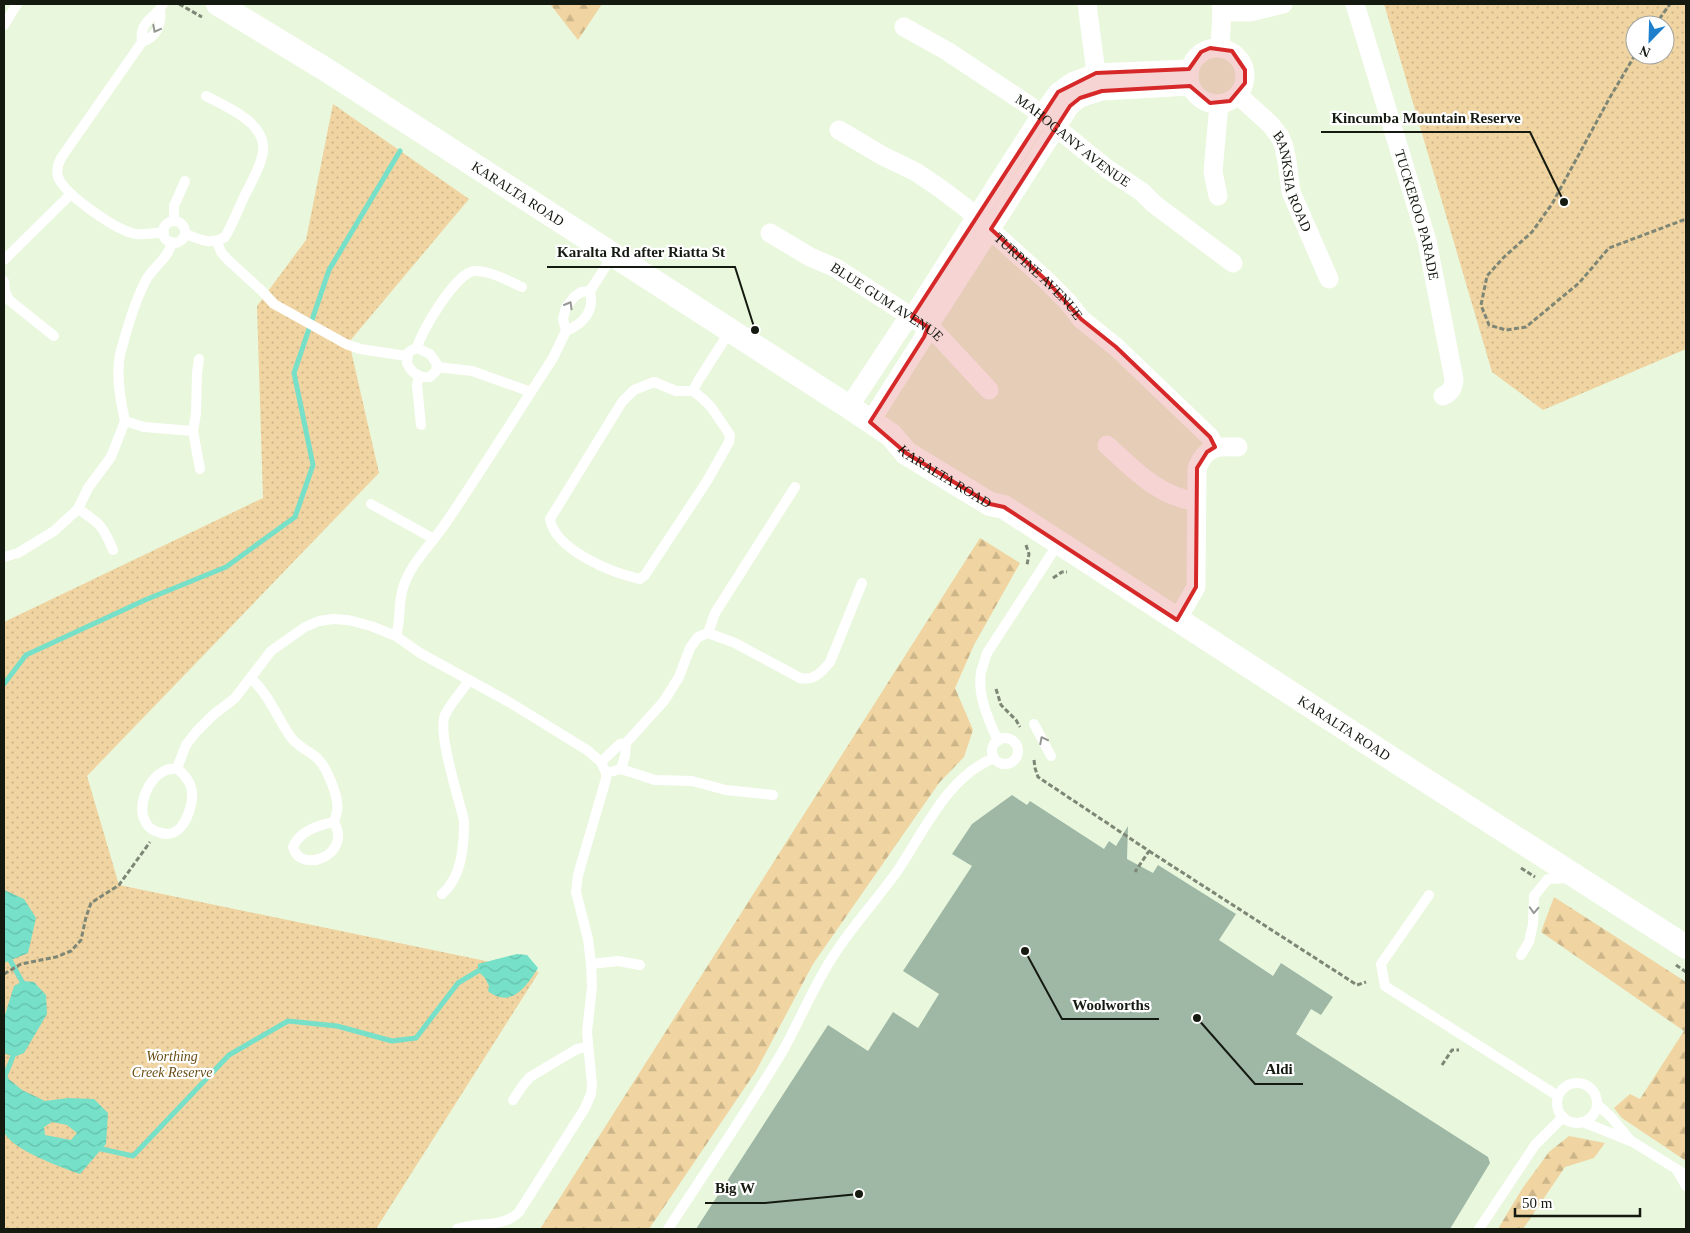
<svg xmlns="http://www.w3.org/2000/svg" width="1690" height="1233" viewBox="0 0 1690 1233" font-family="'Times New Roman',serif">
  <defs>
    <pattern id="forest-firs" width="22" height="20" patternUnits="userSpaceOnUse" patternTransform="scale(1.25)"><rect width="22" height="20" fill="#f0d4a1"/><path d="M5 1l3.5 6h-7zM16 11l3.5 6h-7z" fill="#cdb58a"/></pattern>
    <pattern id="park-dots" width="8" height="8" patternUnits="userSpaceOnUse" patternTransform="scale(1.25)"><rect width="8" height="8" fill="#f0d4a1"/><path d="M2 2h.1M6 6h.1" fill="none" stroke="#cdb58a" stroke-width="1.8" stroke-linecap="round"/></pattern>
    <pattern id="water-waves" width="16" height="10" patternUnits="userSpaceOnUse" patternTransform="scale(1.25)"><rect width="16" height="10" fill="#76e0c8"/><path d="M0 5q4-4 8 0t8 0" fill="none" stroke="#65c0ab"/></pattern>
  </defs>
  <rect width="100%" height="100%" fill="#e9f7dd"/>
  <g fill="url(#forest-firs)">
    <polygon points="550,4 602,4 578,40"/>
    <polygon points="980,538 1020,563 974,645 955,688 973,730 964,757 939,783 813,964 756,1071 649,1229 540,1229"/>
    <polygon points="1554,897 1686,982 1686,1161 1622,1118 1614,1108 1630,1094 1640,1099 1684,1031 1541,932"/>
    <polygon points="1569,1136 1605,1143 1594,1158 1565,1167 1523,1229 1498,1229 1522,1189 1549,1152"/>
  </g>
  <g fill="url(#park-dots)" fill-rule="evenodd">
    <path d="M1384,4H1686V349L1543,410L1492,372ZM1635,25H1665V55H1635Z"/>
    <polygon points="333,104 469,199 349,342 379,473 87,776 119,885 539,972 376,1229 4,1229 4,622 263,498 257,306 306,240"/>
  </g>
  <g fill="url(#water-waves)" fill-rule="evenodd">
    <polygon points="4,890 24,899 36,918 28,953 4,963"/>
    <path d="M517,954L527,955L538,968C526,987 511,1009 488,991L489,986L485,978L478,971V964Z"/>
    <polygon points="23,981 34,982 46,995 47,1014 24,1053 14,1057 4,1053 4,1018 14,986"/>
    <path d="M5,1076L22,1090L45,1101L68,1098L94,1099L108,1113L106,1144L80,1174C63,1168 9,1149 4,1131C1,1123 4,1088 4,1077ZM52,1122L67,1125L77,1133L71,1140L45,1135L44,1127Z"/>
  </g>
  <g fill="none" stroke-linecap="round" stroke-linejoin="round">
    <g stroke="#76e0c8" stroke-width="5">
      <polyline points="4,684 26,655 145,600 226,567 295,517 313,465 294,373 329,270 400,151"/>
      <polyline points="4,956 10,960 25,987"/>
      <polyline points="6,1081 5,1076 15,1051"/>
      <polyline points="97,1148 133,1156 229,1055 288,1021 337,1026 392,1041 416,1038 458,983 478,971"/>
    </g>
  </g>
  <polygon fill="#9fb8a6" points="1012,795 1027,805 1030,801 1104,849 1109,841 1116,846 1128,826 1127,859 1153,873 1158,865 1236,914 1219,940 1273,976 1281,963 1333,997 1321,1015 1311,1009 1296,1034 1488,1157 1490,1163 1450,1229 696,1229 828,1025 868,1051 893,1012 918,1028 939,994 903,971 972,866 952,854 972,824"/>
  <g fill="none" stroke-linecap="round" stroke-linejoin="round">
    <g stroke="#7e8776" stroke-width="3" stroke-dasharray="5 2.5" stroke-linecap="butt">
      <polyline points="179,4 202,17"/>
      <polyline points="1655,25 1670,4"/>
      <polyline points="1635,55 1609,99 1552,204 1532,232 1503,258 1487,276 1481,305 1489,325 1506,330 1526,327 1579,283 1609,248 1686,219"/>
      <polyline points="1026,545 1029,554 1027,565"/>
      <polyline points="1053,578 1062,572 1067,572"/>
      <polyline points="996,689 1001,705 1016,720 1020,727"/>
      <polyline points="1034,760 1035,768 1038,777 1149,851 1135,872"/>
      <polyline points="1149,851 1357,985 1366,982"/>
      <polyline points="1521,868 1535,877"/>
      <polyline points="1676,965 1686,972"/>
      <polyline points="4,974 21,964 56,957 71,951 81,940 86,917 91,903 119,885 150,842"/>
      <polyline points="1442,1065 1452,1050 1459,1050"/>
    </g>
    <g stroke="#fff" stroke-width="10">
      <path d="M160,10C162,25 156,37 142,42L61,158C58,165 56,170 58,177C65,195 117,231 136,234C145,235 155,233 164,232"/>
      <polyline points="4,25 17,4"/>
      <path d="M142,42C139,20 155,19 163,4"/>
      <polyline points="174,221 174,206 185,181"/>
      <circle cx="174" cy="232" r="11"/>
      <path d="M185,234C200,239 211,246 225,237C234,222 239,206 247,191C253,179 261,166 263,152C267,123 227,107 206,96"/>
      <polyline points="217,242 221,252 228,260 262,291 274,304 346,344 360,349 407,356"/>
      <polyline points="4,260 71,194"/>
      <polyline points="4,281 5,291 9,300 54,336"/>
      <path d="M566,331C583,324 595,311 590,291L613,255"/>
      <path d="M417,348C421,331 456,273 474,271C489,270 508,281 522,287"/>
      <path d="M417,348L430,354L437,364L436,371L430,377C419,378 411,373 407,363L408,353L412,350Z"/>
      <polyline points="199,359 197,373 196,413 193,431 200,469"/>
      <polyline points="437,367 472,371 531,392"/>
      <polyline points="419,376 417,385 421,425"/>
      <path d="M654,382L676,391H693L702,398L711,407L730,435L729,442L707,481L645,575L640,579C612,573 555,550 550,519L622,402L634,390Z"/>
      <polyline points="693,391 698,381 730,331"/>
      <path d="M125,421C120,399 116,376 120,354C127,330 134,303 146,280C154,266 168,259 172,242"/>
      <polyline points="371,504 434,539"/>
      <path d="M78,509C100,523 103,526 113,550"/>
      <polyline points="4,557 18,553 54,531 78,509 88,488 111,457 125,421 144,427 193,431"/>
      <polyline points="708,633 715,613 795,487"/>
      <path d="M396,636C401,620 398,603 403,588C410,564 431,545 445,524C482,470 517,413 553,358L566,331L563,319L566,307L574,297L581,292L590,291"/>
      <path d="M251,678C271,698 275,714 290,736C296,746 308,750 317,758C326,766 340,798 337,811C337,814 335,818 334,822"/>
      <polyline points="1034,724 1051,756"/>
      <circle cx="1005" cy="751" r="13"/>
      <path d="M998,741C989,720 977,696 981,672C983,666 985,659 987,653L1058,544"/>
      <path d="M601,762L620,744L626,743L664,701L679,677L690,648L698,637L708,633L735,643L800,678C814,681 822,672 830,662L862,583"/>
      <path d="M177,768L186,745L196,732L213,715L235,698L271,651L305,627L319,621L333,619L348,620L371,626L396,636L420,653L509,702L587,750L601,762L606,773V779L578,875L576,892L588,939L591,964L592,987L587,1032L592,1085L591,1094L585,1108L519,1212C502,1229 478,1221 457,1229"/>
      <path d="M177,768C189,779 195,788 191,805C187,821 178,840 158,832C154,831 149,828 146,823C136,806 148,778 166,770C169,769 174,769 177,768Z"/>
      <polyline points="621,769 625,756 626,743"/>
      <polyline points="606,773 621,769 655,780 692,781 726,790 773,795"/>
      <path d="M334,822C353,855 300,875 293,847C299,832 318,825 334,822Z"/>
      <path d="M442,894C462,877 464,846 464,821C459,799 437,732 445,715C451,702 462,692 469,680"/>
      <polyline points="1429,895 1381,964 1385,986 1558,1096"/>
      <polyline points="1521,955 1529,942 1533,924 1534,896 1548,879 1570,878"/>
      <polyline points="591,964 618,961 640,965"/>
      <circle cx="1577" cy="1103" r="20"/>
      <polyline points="513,1100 523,1085 530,1077 577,1049 587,1047"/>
      <polyline points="1597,1104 1611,1117 1630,1140"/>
      <polyline points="1583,1122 1633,1142 1686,1175"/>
      <polyline points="1677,1170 1686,1186"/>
      <path d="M668,1229C706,1171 745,1114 781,1054C799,1023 812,989 832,958C851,927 877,900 898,870C925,830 947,777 994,758"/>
      <polyline points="1479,1229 1535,1145 1563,1117"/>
    </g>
    <g stroke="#fff" stroke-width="19">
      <polyline points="1087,4 1096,73"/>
      <path id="s1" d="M1355,4L1427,241L1454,379C1453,389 1451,392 1443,396"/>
      <polyline points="1222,12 1250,12 1283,4"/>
      <path id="s2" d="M904,27L947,51L1030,106L1106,168L1142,192L1154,204L1233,263"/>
      <polyline points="1220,47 1222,12 1221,4"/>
      <circle cx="1217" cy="76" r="28"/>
      <path id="s3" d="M1238,95L1271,125L1280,137L1284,147L1287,161L1291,192L1329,279"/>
      <path id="s4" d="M839,130L883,156L916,172L941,189L966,208L1047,281L1068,302L1081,319L1116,347L1210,437L1215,447"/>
      <polyline points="1218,196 1213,172 1219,104"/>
      <path id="s5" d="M770,233L810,257L836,268L936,333L989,390"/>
      <polyline points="849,407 903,325 912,317 1041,115 1058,92 1072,82 1096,73 1189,69"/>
      <polyline points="870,422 924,337 928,327 1070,106 1080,98 1102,91 1190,86"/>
      <path d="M1107,445C1132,468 1160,498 1196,501"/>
      <path d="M1177,620L1196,587L1197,468C1206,446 1217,446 1238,447"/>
    </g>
    <path stroke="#fff" stroke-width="24" id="s6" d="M218,4L325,69L849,407L891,435L906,453L990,504L1004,507L1400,764L1686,947"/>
  </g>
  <defs><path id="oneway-chevron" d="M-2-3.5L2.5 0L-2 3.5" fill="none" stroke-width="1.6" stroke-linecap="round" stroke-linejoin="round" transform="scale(1.25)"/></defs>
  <g stroke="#969894">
    <use href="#oneway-chevron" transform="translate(156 29) rotate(118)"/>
    <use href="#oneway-chevron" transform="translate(569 305) rotate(-60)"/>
    <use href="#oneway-chevron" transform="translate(1043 740) rotate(-117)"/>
    <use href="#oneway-chevron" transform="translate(1534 910) rotate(93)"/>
  </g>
  <path fill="#d62828" fill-opacity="0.2" stroke="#d62828" stroke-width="4" stroke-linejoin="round" d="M1210,48L1232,51L1245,70V83L1230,101L1210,103L1190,86L1102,91L1080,98L1070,106L991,229L1047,281L1081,319L1116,347L1210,437L1215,447L1207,452L1197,468L1196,587L1177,620L1004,507L990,504L906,453L870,422L924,337L928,327L912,317L1058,92L1096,73L1189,69L1201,52Z"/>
  <g text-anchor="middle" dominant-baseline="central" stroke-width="4.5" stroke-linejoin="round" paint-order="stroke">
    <g font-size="14" fill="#151a11" stroke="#fff">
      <text stroke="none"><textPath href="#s2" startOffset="204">MAHOGANY AVENUE</textPath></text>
      <text stroke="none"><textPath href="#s3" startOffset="106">BANKSIA ROAD</textPath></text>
      <text stroke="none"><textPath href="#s6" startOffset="355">KARALTA ROAD</textPath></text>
      <text stroke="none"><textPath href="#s1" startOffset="220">TUCKEROO PARADE</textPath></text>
      <text stroke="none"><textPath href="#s4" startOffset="249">TURPINE AVENUE</textPath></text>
      <text stroke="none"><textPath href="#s5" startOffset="136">BLUE GUM AVENUE</textPath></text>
      <text stroke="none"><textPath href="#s6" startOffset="868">KARALTA ROAD</textPath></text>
      <text stroke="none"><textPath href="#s6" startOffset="1341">KARALTA ROAD</textPath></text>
    </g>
    <g font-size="14" font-style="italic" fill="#694f15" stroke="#fff">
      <text x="172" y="1056">Worthing<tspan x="172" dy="16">Creek Reserve</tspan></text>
    </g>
  </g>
  <path fill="none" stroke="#151a11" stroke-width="2" d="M1564 202L1530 132H1321M755 330L735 267H547M1025 951L1062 1019H1159M1197 1018L1255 1084H1303M859 1194L765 1203H705"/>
  <g fill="#151a11" stroke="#fff" stroke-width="2">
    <circle cx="1564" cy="202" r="5"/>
    <circle cx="755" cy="330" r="5"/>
    <circle cx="1025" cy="951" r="5"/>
    <circle cx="1197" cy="1018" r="5"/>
    <circle cx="859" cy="1194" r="5"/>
  </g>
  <g font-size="15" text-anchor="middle" font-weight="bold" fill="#151a11" stroke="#fff" stroke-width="4.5" stroke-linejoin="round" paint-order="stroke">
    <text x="1426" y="123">Kincumba Mountain Reserve</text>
    <text x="641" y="257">Karalta Rd after Riatta St</text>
    <text x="1111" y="1010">Woolworths</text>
    <text x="1279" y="1074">Aldi</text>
    <text x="735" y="1193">Big W</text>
  </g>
  <rect width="1690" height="1233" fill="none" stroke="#151a11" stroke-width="10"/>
  <g transform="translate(1650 40) rotate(203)"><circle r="24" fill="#ffffff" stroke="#a1a3a0"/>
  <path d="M0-4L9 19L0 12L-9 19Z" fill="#1e80cc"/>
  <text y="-8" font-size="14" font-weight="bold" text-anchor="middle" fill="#151a11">N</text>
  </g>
  <path d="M1515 1208v8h125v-8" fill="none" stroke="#151a11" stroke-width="2.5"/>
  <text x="1522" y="1208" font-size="15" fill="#151a11" stroke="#ffffff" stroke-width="4" paint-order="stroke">50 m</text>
</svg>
